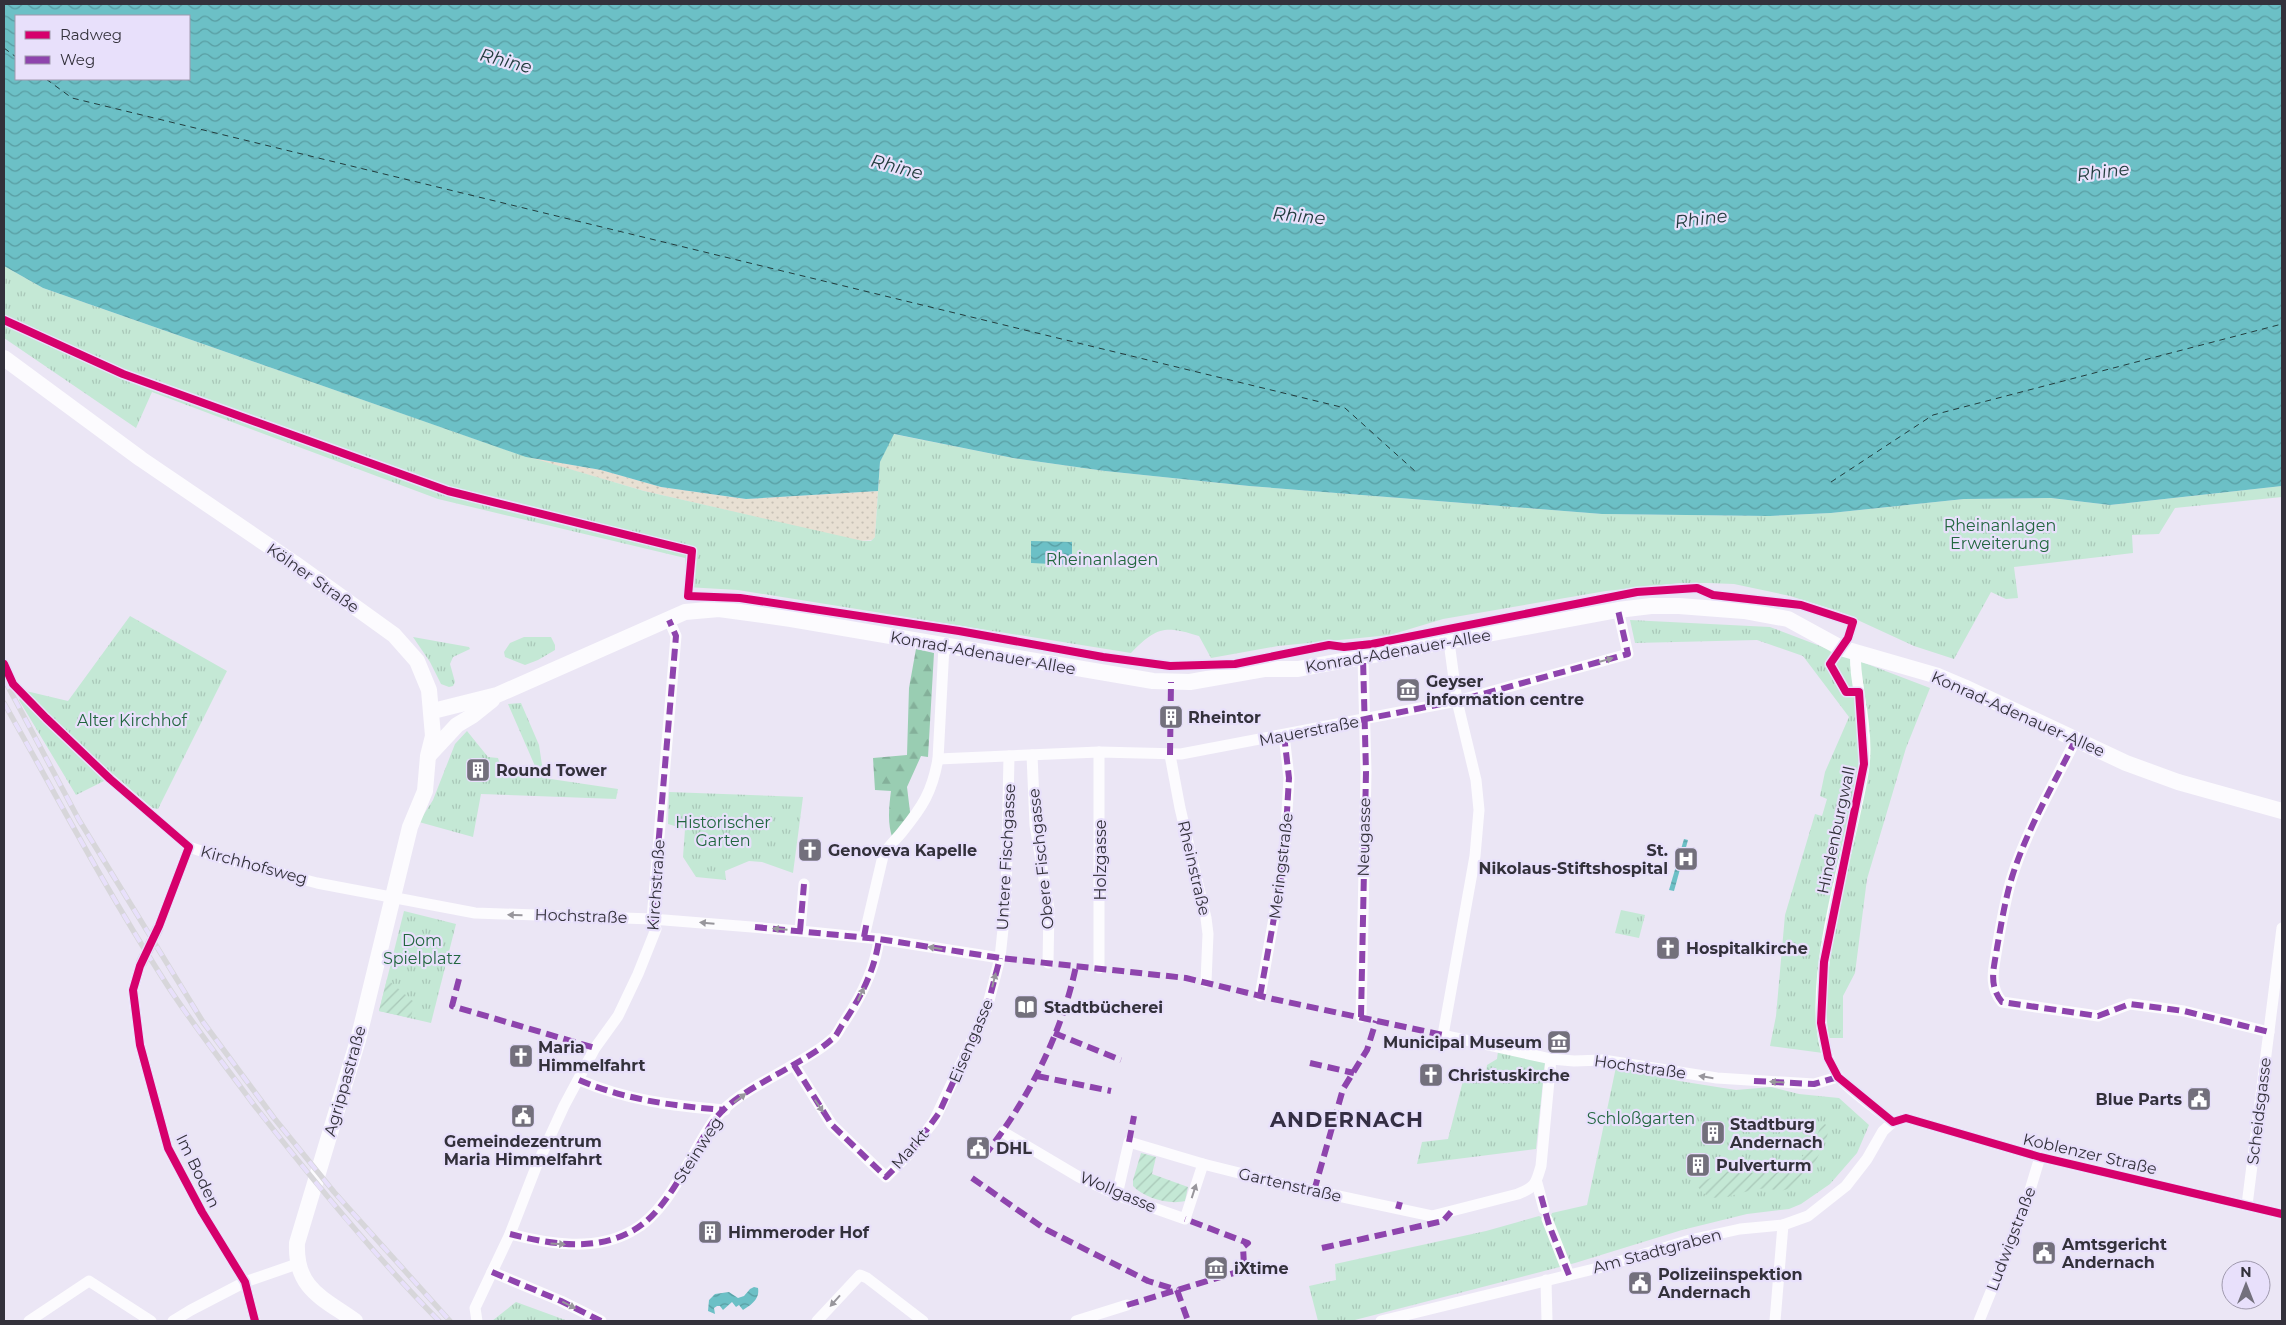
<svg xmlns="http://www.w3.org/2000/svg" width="2286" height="1325" viewBox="0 0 2286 1325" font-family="Montserrat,sans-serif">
  <defs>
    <pattern id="forest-firs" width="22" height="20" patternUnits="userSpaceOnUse" patternTransform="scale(1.25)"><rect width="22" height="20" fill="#99cdb2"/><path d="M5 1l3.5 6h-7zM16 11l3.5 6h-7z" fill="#84b09a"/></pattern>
    <pattern id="sand-dots" width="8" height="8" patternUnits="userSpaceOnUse" patternTransform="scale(1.25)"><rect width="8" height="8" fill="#e8e0d3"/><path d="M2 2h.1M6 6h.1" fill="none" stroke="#c7c1b6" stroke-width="1.8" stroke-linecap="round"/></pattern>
    <pattern id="park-tufts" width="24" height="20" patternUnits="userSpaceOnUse" patternTransform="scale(1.25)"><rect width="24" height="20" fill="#c4e8d5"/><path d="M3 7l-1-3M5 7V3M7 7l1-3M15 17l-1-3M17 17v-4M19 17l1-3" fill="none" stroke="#a9c7b8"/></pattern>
    <pattern id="garden-furrows" width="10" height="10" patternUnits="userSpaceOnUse" patternTransform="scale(1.25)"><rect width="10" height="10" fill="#c4e8d5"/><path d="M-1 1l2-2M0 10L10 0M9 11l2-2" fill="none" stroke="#a9c7b8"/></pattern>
    <pattern id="water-waves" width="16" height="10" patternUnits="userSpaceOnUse" patternTransform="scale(1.25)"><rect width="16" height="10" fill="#6cc0c6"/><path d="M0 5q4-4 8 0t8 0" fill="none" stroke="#599da2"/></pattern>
  </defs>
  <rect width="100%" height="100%" fill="#ebe6f5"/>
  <path fill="url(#forest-firs)" d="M916,649L934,653L928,757L921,756L907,787L911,820L893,839C887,825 889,806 891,791L875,790L873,758L907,755L909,688Z"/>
  <polygon fill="url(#sand-dots)" points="527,457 601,470 661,487 746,499 878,491 875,537 872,540 859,541 644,491"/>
  <g fill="url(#park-tufts)">
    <path d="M4,266L43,288L512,452L644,491L863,541H871L875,537L880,462L893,434L1013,458L1105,471L1249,486L1602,514L1770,516L1831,513L1964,499L2051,498L2110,505L2282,486V497L2175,508L2159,534L2132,535L2133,553L2014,567L2018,598L2006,599L1991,592L1954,659L1914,646L1838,611L1790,596L1734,584L1707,583H1680L1606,591L1443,619L1390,635L1278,646L1211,658L1199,636C1165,625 1156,627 1131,653L738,590L686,587L685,558L438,499L152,392L136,428L4,338Z"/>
    <polygon points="130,616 227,671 158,809 136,805 106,780 76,795 19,700 26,691 68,701"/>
    <polygon points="1630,620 1770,627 1930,688 1906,748 1867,879 1855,973 1843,996 1843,1038 1821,1038 1823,1053 1770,1046 1776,1016 1785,915 1815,814 1822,816 1827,799 1820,796 1825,772 1849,717 1803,656 1757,640 1635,643"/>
    <polygon points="413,637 469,647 470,649 453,657 450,664 455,682 453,686 449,687 441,684 430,662"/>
    <polygon points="524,637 551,637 555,645 555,650 538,660 525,665 505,657 504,652 510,643"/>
    <polygon points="521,703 539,745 544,778 618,789 616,799 481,794 473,837 419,822 433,800 455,744 467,731 488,757 498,758 502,771 531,773 531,776 535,777 535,766 508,704"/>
    <polygon points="669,792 803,797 793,873 762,862 749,861 725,871 726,880 696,877 683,857 685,829 668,824"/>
    <polygon points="1621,910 1645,915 1639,938 1615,933"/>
    <polygon points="404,911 456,924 431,1023 379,1011"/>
    <polygon points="1498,1051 1545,1062 1536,1149 1417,1164 1422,1142 1448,1139 1465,1073 1477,1077 1486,1073 1487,1065 1497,1059"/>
    <polygon points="1616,1067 1679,1081 1736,1090 1771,1087 1799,1094 1839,1098 1869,1125 1857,1153 1830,1184 1801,1204 1789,1209 1747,1214 1682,1230 1575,1263 1351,1321 1318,1321 1309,1286 1336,1280 1335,1264 1486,1231 1539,1216 1546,1220 1550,1218 1552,1213 1587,1205"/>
    <polygon points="516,1302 568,1321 492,1321"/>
  </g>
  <g fill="url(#garden-furrows)">
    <polygon points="387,979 414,1002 411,1018 379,1011"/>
    <path d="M1823,1122L1829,1128C1827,1143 1810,1175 1797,1184C1777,1197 1776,1186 1758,1189C1735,1192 1711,1210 1696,1184L1713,1177L1721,1171C1777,1175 1799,1178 1823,1122Z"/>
    <path d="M1141,1153L1156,1157L1152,1174L1188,1187L1185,1201C1169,1205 1144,1198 1133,1186V1180Z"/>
  </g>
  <g fill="url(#water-waves)" fill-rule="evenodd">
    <path d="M4,4H2282V486L2110,505L2051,498L1964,499L1831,513L1770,516L1602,514L1249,486L1105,471L1013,458L894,434L880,462L878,491L746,499L661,487L601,470L526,457L43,288L4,266ZM16,16H189V79H16Z"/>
    <polygon points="1031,541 1072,542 1072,565 1031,563"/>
    <polygon points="1684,839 1688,840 1674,891 1669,890"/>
    <path d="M754,1287L758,1288C760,1299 751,1305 743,1310L739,1305L736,1307L732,1302L723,1310L720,1306H717L714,1308L715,1314L708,1311L709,1300L715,1294L729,1292L738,1298L744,1296L750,1289Z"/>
  </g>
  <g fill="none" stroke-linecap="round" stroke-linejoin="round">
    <g stroke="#223c3d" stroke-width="1" stroke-dasharray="6 5" stroke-linecap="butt">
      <polyline points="4,48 16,57"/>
      <polyline points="46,79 72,98 1345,408 1416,472"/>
      <polyline points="1831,482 1933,415 2282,324"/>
    </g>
    <polyline stroke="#c6c2d0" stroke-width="11" stroke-dasharray="11 5.5" stroke-linecap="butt" points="140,966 159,926"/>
    <g stroke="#fcfbfe" stroke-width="11">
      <polyline points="1449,642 1457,701 1476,780 1479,810 1475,856 1443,1035 1551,1059 1574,1061 1603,1060 1717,1078 1814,1084 1838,1077"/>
      <path d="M1856,653C1854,667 1858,680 1859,694C1863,716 1867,743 1864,766C1855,841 1791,1012 1838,1076C1849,1091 1877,1109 1893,1122"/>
      <path d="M2076,739C2054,784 2027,829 2012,877C2005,900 2001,925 1997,948C1994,968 1988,985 2002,1002L2098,1016L2130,1004L2184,1011L2269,1032"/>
      <polyline points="1032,755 1035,825 1049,909 1048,963"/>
      <polyline points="1170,755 1180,808 1206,918 1208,934 1206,982"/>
      <polyline points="938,759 1099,752 1181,754 1457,701 1628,654 1618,610"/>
      <polyline points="110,779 189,847 222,858 317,883 475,913 652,919 800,931 879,939 1000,958"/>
      <polyline points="159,926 189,847"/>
      <polyline points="800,931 804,884"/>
      <path d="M864,937L883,856C888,846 895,841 902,832C923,806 932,792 938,759L944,646"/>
      <polyline points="140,966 133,990 140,1045 168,1148 202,1212 245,1282 255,1321"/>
      <polyline points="1099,968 1099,752"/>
      <polyline points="1260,996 1284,862 1289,778 1284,735"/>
      <polyline points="1361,1017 1366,772 1363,658"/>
      <polyline points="794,1065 832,1125 886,1177 909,1154 934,1121 987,1008 1000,958 1006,900 1009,756"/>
      <path d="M579,1080C626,1100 673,1106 725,1110"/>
      <polyline points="1003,1132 1079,1177 1117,1195 1185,1219 1203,1164"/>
      <polyline points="1537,1183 1544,1209"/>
      <path d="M1117,1195L1129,1142L1203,1164L1287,1185L1432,1216L1518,1194C1536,1187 1536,1183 1541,1166L1551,1059"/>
      <polyline points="2247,1205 2282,928"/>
      <polyline points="1547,1219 1569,1275"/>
      <path d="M510,1234C549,1244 595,1252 632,1231C670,1211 691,1152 715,1119C734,1095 767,1081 793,1065C805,1058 820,1050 831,1040C836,1037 839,1030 842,1025C860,999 875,970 879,939"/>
      <polyline points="492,1272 561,1301 601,1321"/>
      <polyline points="1546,1280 1547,1321"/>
      <polyline points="29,1321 89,1281 151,1321"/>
      <polyline points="173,1321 191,1310 245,1282 297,1264"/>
      <polyline points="477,1321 475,1308 510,1234 536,1167 564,1106 595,1048 618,1016 638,974 656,929 652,919 676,636 669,620"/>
      <polyline points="817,1321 860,1275 867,1278 923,1321"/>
      <polyline points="1076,1321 1127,1305"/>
      <polyline points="1381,1321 1598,1268 1690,1240 1740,1229 1783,1225 1808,1216 1846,1186 1867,1159 1883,1131 1893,1122 1906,1118 2040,1157 2282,1214"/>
      <polyline points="1775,1321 1783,1225"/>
      <polyline points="1979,1321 2024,1210 2040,1157"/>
    </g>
    <g stroke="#fcfbfe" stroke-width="16">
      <path d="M4,358L141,459L294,563L394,635L417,661L429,690L433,736L428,756L425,791L410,827L358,1040L297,1243C295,1289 323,1298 355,1321"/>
      <polyline points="433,711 497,695 685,612 719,609 791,619 1153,681 1190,682 1264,669 1298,669 1618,610 1651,606 1679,606 1744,611 1788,619 1841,648 1938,676 1964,687 2126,763 2178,782 2282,811"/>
      <polyline points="430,754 457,725 472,716 492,700"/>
    </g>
    <defs>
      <g id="rail">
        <polyline points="4,679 79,820 203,1022 274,1118 334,1192 450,1321"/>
        <path d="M4,703C56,795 105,888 162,977C189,1020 221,1060 251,1101C310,1177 371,1252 439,1321"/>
      </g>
    </defs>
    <use href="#rail" stroke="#d7d6da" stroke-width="5.5"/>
    <use href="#rail" stroke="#e8e0fb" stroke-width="4" stroke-dasharray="11" stroke-linecap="butt"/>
    <g stroke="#8e44ad" stroke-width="6" stroke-dasharray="12 6" stroke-linecap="butt">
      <path d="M2076,739C2054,784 2027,829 2012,877C2005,900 2001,925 1997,948C1994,968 1988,985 2002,1002L2098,1016L2130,1004L2184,1011L2269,1032"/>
      <polyline points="1170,755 1171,682"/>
      <polyline points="755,927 879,939 1000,958 1186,978 1273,999 1443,1035"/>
      <polyline points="656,929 652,919 676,636 669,620"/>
      <polyline points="800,931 804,884"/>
      <polyline points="864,937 867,921"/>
      <polyline points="459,979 452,1006 595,1048"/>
      <polyline points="1260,996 1284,862 1289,778 1284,735 1457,701 1628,654 1618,610"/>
      <polyline points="1361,1017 1366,772 1363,658"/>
      <polyline points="1054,1033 1121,1060"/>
      <polyline points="1310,1063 1354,1073"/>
      <polyline points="794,1065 832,1125 886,1177 909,1154 939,1113 987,1008 1000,958"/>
      <polyline points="1037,1076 1111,1091"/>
      <path d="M579,1080C626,1100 673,1106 725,1110"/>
      <polyline points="1754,1081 1814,1084 1838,1077"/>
      <polyline points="1129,1142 1134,1116"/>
      <path d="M984,1156C1027,1102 1062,1034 1076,966"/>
      <polyline points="972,1178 1045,1229 1148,1281 1177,1290"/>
      <polyline points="1314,1191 1343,1089 1367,1050 1376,1021"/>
      <polyline points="1541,1196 1549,1225 1569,1275"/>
      <polyline points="1398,1209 1400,1202"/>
      <path d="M510,1234C549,1244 595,1252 632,1231C670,1211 691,1152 715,1119C734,1095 767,1081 793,1065C805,1058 820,1050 831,1040C836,1037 839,1030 842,1025C860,999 875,970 879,939"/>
      <polyline points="1322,1248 1443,1221 1451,1212"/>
      <polyline points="492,1272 561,1301 601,1321"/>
      <polyline points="1177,1290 1188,1321"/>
      <polyline points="1127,1305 1234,1273 1244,1265 1243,1247 1248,1243 1185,1219"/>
    </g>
    <defs>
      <g id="cycleway">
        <polyline points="4,320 123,374 448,491 692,551 688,596 740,598 959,631 1103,657 1170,666 1235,664 1329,645 1344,647 1372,644 1637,592 1697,588 1713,595 1801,605 1853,622 1848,638 1830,664 1846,692 1859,692 1864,764 1824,962 1821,1023 1828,1058 1838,1077 1893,1122 1906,1118 2040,1157 2282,1214"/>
        <polyline points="4,664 13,684 46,718 110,779 189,847 159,926 140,966 133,990 140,1045 168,1148 202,1212 245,1282 255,1321"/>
      </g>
    </defs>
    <use href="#cycleway" stroke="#e8e0fb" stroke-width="11"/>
    <use href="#cycleway" stroke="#d6006c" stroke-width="8"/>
  </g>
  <defs><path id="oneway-solid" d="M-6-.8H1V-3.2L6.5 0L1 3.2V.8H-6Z" transform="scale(1.25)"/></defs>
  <g fill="#98969c">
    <use href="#oneway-solid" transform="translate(1606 660) rotate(-16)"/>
    <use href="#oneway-solid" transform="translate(515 915) rotate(-179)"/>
    <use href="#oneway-solid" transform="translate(707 923) rotate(-175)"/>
    <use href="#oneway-solid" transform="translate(780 929) rotate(-175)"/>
    <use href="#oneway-solid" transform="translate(935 948) rotate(-171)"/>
    <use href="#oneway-solid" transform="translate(994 980) rotate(-76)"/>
    <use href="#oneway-solid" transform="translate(861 994) rotate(-65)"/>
    <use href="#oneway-solid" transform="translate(1706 1077) rotate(-171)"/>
    <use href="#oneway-solid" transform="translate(1777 1082) rotate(-176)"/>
    <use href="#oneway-solid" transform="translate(740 1098) rotate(-37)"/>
    <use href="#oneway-solid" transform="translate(819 1106) rotate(56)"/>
    <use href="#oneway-solid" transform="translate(1194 1191) rotate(-72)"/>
    <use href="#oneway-solid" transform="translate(558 1244) rotate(4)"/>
    <use href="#oneway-solid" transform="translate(835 1301) rotate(132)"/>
    <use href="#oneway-solid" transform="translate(569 1305) rotate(27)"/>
  </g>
  <defs>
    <symbol id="museum-square" viewBox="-11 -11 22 22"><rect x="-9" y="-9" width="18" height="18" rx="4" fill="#73707c" stroke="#e8e0fb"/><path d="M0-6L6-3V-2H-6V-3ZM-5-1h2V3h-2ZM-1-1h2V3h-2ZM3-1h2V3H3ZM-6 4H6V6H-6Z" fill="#fff"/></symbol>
    <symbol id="building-square" viewBox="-11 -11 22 22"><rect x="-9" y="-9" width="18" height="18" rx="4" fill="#73707c" stroke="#e8e0fb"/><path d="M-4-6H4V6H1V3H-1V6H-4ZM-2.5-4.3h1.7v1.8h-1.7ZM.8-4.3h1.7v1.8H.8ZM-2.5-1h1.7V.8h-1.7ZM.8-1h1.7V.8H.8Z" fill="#fff"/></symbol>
    <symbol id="church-square" viewBox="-11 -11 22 22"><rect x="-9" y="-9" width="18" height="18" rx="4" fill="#73707c" stroke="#e8e0fb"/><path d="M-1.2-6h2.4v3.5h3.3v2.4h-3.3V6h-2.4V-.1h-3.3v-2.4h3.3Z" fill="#fff"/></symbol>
    <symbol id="hospital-square" viewBox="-11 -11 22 22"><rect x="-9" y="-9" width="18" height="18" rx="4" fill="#73707c" stroke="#e8e0fb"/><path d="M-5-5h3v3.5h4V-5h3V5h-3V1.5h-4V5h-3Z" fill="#fff"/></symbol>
    <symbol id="library-square" viewBox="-11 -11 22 22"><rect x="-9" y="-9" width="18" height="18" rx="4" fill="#73707c" stroke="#e8e0fb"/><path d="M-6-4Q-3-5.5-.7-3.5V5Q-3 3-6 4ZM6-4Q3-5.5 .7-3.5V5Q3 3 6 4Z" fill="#fff"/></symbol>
    <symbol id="civic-square" viewBox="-11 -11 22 22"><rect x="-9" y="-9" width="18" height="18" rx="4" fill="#73707c" stroke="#e8e0fb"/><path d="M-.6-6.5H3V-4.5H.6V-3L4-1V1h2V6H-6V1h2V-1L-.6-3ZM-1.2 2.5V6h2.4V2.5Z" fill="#fff"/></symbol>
  </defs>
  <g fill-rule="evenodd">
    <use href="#museum-square" x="1394" y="676" width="28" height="28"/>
    <use href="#building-square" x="1157" y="703" width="28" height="28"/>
    <use href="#building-square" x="464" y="756" width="28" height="28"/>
    <use href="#church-square" x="796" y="836" width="28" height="28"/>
    <use href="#hospital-square" x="1672" y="845" width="28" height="28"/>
    <use href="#church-square" x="1654" y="934" width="28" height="28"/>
    <use href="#library-square" x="1012" y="993" width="28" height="28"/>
    <use href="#museum-square" x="1545" y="1028" width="28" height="28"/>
    <use href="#church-square" x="507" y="1042" width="28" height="28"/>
    <use href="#church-square" x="1417" y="1061" width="28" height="28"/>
    <use href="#civic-square" x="2185" y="1085" width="28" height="28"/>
    <use href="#civic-square" x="509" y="1102" width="28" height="28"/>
    <use href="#building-square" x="1699" y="1119" width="28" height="28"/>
    <use href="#civic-square" x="964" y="1134" width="28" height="28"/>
    <use href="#building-square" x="1684" y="1151" width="28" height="28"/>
    <use href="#building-square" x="696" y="1218" width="28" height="28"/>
    <use href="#civic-square" x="2030" y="1239" width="28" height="28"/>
    <use href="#museum-square" x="1202" y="1254" width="28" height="28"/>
    <use href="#civic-square" x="1626" y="1269" width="28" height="28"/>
  </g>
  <g text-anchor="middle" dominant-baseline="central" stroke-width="4.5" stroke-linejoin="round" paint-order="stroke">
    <g font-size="16" fill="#22673f" stroke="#e8e0fb">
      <text x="2000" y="525">Rheinanlagen<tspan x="2000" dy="18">Erweiterung</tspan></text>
      <text x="1102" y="559">Rheinanlagen</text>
      <text x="132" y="720">Alter Kirchhof</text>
      <text x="723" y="822">Historischer<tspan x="723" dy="18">Garten</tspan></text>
      <text x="422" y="940">Dom<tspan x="422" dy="18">Spielplatz</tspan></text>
      <text x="1641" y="1118">Schloßgarten</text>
    </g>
    <g font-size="16" fill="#33313b" stroke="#e8e0fb">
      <text transform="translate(313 578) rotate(35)">Kölner Straße</text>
      <text transform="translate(1398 651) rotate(-10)">Konrad-Adenauer-Allee</text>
      <text transform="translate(983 653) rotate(10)">Konrad-Adenauer-Allee</text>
      <text transform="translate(2018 714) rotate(24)">Konrad-Adenauer-Allee</text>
      <text transform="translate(1309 731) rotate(-11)">Mauerstraße</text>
      <text transform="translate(1836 830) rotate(-78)">Hindenburgwall</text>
      <text transform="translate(1364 837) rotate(-89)">Neugasse</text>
      <text transform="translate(1006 857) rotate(-87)">Untere Fischgasse</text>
      <text transform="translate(1041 859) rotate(-96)">Obere Fischgasse</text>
      <text transform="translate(1100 860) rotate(-90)">Holzgasse</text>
      <text transform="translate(254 865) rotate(15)">Kirchhofsweg</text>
      <text transform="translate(1281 866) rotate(-83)">Meringstraße</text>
      <text transform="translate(1194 868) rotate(77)">Rheinstraße</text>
      <text transform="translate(656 885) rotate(-86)">Kirchstraße</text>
      <text transform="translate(581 916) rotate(2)">Hochstraße</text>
      <text transform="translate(971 1041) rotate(-67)">Eisengasse</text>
      <text transform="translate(1640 1067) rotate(8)">Hochstraße</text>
      <text transform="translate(345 1081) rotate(-74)">Agrippastraße</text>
      <text transform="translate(2259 1111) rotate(-83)">Scheidsgasse</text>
      <text transform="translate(910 1149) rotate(-49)">Markt</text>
      <text transform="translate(698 1150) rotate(-57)">Steinweg</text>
      <text transform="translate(2090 1154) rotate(13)">Koblenzer Straße</text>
      <text transform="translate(198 1171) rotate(64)">Im Boden</text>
      <text transform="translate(1290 1185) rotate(13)">Gartenstraße</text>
      <text transform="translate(1118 1192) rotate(23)">Wollgasse</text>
      <text transform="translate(2011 1239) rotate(-69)">Ludwigstraße</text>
      <text transform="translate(1657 1251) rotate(-15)">Am Stadtgraben</text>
    </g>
    <g font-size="16" font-weight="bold" fill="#33313b" stroke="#e8e0fb" text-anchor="start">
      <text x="1426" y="681">Geyser<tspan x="1426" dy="18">information centre</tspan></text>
      <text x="1188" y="717">Rheintor</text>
      <text x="496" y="770">Round Tower</text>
      <text x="828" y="850">Genoveva Kapelle</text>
      <text x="1668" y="850" text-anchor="end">St.<tspan x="1668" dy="18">Nikolaus-Stiftshospital</tspan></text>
      <text x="1686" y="948">Hospitalkirche</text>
      <text x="1044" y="1007">Stadtbücherei</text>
      <text x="1542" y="1042" text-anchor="end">Municipal Museum</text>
      <text x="538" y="1047">Maria<tspan x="538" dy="18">Himmelfahrt</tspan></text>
      <text x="1448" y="1075">Christuskirche</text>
      <text x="2182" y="1099" text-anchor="end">Blue Parts</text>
      <text x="1730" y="1124">Stadtburg<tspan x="1730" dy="18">Andernach</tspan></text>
      <text x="523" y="1141" text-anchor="middle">Gemeindezentrum<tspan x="523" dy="18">Maria Himmelfahrt</tspan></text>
      <text x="996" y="1148">DHL</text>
      <text x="1716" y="1165">Pulverturm</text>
      <text x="728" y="1232">Himmeroder Hof</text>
      <text x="2062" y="1244">Amtsgericht<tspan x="2062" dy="18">Andernach</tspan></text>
      <text x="1234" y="1268">iXtime</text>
      <text x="1658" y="1274">Polizeiinspektion<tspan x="1658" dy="18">Andernach</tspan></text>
    </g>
    <g font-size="18" font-style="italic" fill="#223c3d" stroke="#e8e0fb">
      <text transform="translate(506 61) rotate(15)">Rhine</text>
      <text transform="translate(897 167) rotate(15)">Rhine</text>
      <text transform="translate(2103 172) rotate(-7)">Rhine</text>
      <text transform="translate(1299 216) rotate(6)">Rhine</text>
      <text transform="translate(1701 219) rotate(-7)">Rhine</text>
    </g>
    <g font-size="21" font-weight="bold" letter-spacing="1" fill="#352f44" stroke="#e8e0fb">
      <text x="1347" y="1119">ANDERNACH</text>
    </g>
  </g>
  <rect width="2286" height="1325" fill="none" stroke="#33313b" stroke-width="10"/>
  <rect x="15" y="15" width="175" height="65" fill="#e8e0fb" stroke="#a09aae"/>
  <rect x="25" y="31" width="25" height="8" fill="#d6006c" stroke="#a09aae"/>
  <text x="60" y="40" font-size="15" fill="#33313b">Radweg</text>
  <rect x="25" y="56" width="25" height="8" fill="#8e44ad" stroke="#a09aae"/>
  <text x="60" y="65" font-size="15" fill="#33313b">Weg</text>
  <g transform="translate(2246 1285)"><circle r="24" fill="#e8e0fb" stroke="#a09aae"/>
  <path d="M0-4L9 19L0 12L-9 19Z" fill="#73707c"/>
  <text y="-8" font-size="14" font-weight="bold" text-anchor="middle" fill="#33313b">N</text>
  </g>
</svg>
